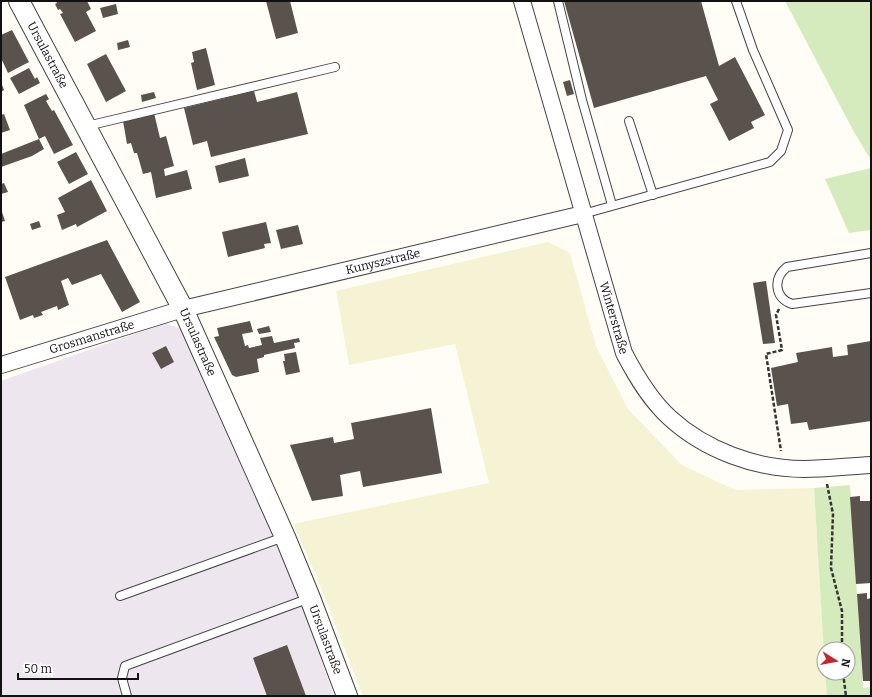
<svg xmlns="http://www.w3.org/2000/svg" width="872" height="697" viewBox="0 0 872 697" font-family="Bitter,serif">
  <rect width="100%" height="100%" fill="#fffdf5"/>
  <polygon fill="#eee6ef" points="165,323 184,330 292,577 334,696 1,696 1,381"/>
  <polygon fill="#f6f3d4" points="548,242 570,253 596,346 628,409 682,465 735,490 814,488 827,696 363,696 316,575 293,524 489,483 455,344 349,365 336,291"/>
  <g fill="#d5ebbd">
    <polygon points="785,1 871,1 871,160 854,132"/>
    <polygon points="871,168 871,230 849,233 825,179"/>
    <polygon points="850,485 863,688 871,687 871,696 827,696 825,673 848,673 848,649 824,649 824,653 814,488"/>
  </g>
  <g fill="#5a524d">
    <polygon points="56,1 87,1 91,9 86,12 96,31 75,42 60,14 63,13 60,9 58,10 55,4 57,3"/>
    <polygon points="266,1 290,1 298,33 276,39"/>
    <polygon points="564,1 701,1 719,66 735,57 765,115 751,122 754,128 729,141 710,104 718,100 706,76 594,108"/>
    <polygon points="116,4 118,14 103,18 100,8"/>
    <polygon points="12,30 29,62 8,73 1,58 1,35"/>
    <polygon points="128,40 130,47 118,50 117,43"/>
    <polygon points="206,48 215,85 197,90 191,63 194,62 192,52"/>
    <polygon points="106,54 126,91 106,102 87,64"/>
    <polygon points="29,68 35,79 37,77 40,83 19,94 10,78"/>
    <polygon points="570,80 574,94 567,96 563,82"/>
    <polygon points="1,82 4,90 1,92"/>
    <polygon points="254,91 257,102 297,92 308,134 211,157 207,141 193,145 184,108"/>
    <polygon points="154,92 156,98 142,102 141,95"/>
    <polygon points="46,94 49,99 46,101 52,111 54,110 73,145 54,154 45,136 39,139 44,149 32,156 1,167 1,154 39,139 24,105"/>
    <polygon points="154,113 160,138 166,136 174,166 164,169 165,176 187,170 192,189 156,198 151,172 143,174 137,153 134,153 131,143 127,144 123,121"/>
    <polygon points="4,114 10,130 1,133 1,115"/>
    <polygon points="76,152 88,174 69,184 57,162"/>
    <polygon points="245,158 249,176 219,183 215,166"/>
    <polygon points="91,180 107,211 77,227 76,224 62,230 57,215 65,212 58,198"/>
    <polygon points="4,183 8,192 1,194 1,184"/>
    <polygon points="1,209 5,221 1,222"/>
    <polygon points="39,221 41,227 32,230 30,224"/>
    <polygon points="266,222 271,243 264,244 265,248 228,257 222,232"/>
    <polygon points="298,225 303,244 281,249 276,230"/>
    <polygon points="107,240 140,302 122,312 101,274 72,285 68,278 61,281 69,305 58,310 57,306 41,312 43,315 34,318 33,315 20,320 5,277"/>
    <polygon points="766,281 775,343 763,344 753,283"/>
    <polygon points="250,321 253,332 242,334 245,346 248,345 249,348 262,345 260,338 272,336 274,343 299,338 300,342 294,343 295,348 264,355 264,357 257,359 259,372 236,377 232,375 214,337 219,336 217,328"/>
    <polygon points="269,326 271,332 259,334 257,329"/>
    <polygon points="871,341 871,421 809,430 807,422 791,424 788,404 777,406 771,368 798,362 796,353 832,347 833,357 848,355 847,345"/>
    <polygon points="166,346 174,362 161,369 152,353"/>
    <polygon points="296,352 300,372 286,375 283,361 285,361 284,354"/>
    <polygon points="431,408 442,473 363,487 360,471 340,475 343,496 312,501 290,445 333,437 334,443 354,439 351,423"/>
    <polygon points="860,496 860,501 871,501 871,583 856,584 850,497"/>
    <polygon points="867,593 867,599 871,598 871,681 863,681 857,594"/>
    <polygon points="287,645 306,696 267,696 253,658"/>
  </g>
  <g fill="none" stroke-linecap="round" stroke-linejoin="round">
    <defs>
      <g id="service">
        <polyline points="558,1 582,100 612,205"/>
        <polyline points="629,121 653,195"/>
        <polyline points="87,126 335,67"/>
        <polyline points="583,214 770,162 781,151 788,130 753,50 736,1"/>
        <path d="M871,253L787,267C773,278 774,298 792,304L871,293"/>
        <polyline points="120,596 284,537"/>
        <polyline points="127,696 122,678 125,666 310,598"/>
      </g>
      <g id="minor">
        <path id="s1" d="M522,1L624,353C636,376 650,400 670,418C705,450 756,469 804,469C826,469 849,466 871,465"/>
        <path id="s2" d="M1,365L183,309L583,214"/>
      </g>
      <g id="tertiary">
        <path id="s3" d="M19,1L183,309L285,537L310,598L347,696"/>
      </g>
    </defs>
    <use href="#service" stroke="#444" stroke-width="10"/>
    <use href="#minor" stroke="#444" stroke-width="18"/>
    <use href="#tertiary" stroke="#444" stroke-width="22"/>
    <g stroke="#333" stroke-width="2.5" stroke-dasharray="4 2" stroke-linecap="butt">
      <polyline points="779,309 776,315 782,350 766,354 781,451"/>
      <polyline points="827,484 833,514 831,568 842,611 842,649"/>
      <polyline points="843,673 846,696"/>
    </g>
    <use href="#service" stroke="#fff" stroke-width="8"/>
    <use href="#minor" stroke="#fff" stroke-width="16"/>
    <use href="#tertiary" stroke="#fff" stroke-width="20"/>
  </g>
  <g text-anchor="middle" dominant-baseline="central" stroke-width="4" stroke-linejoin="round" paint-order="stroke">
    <g font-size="12" fill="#111" stroke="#fff">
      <text stroke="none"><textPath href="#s3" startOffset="61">Ursulastraße</textPath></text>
      <text stroke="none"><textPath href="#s2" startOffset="396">Kunyszstraße</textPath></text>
      <text stroke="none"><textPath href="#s1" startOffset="330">Winterstraße</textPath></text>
      <text stroke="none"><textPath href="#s2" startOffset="95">Grosmanstraße</textPath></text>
      <text stroke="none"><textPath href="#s3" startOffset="385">Ursulastraße</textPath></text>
      <text stroke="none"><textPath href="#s3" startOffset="709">Ursulastraße</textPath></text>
    </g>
  </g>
  <rect width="872" height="697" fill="none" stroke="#111111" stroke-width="4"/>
  <g transform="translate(836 661) rotate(101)"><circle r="19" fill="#ffffff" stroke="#a0a0a0"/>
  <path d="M0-3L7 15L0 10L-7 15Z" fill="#c4262e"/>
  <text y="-6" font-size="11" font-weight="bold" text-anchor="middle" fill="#111111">N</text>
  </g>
  <path d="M18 673v6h120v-6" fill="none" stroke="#111111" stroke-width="2"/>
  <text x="24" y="673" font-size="12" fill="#111111" stroke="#ffffff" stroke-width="3" paint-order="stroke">50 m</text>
</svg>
